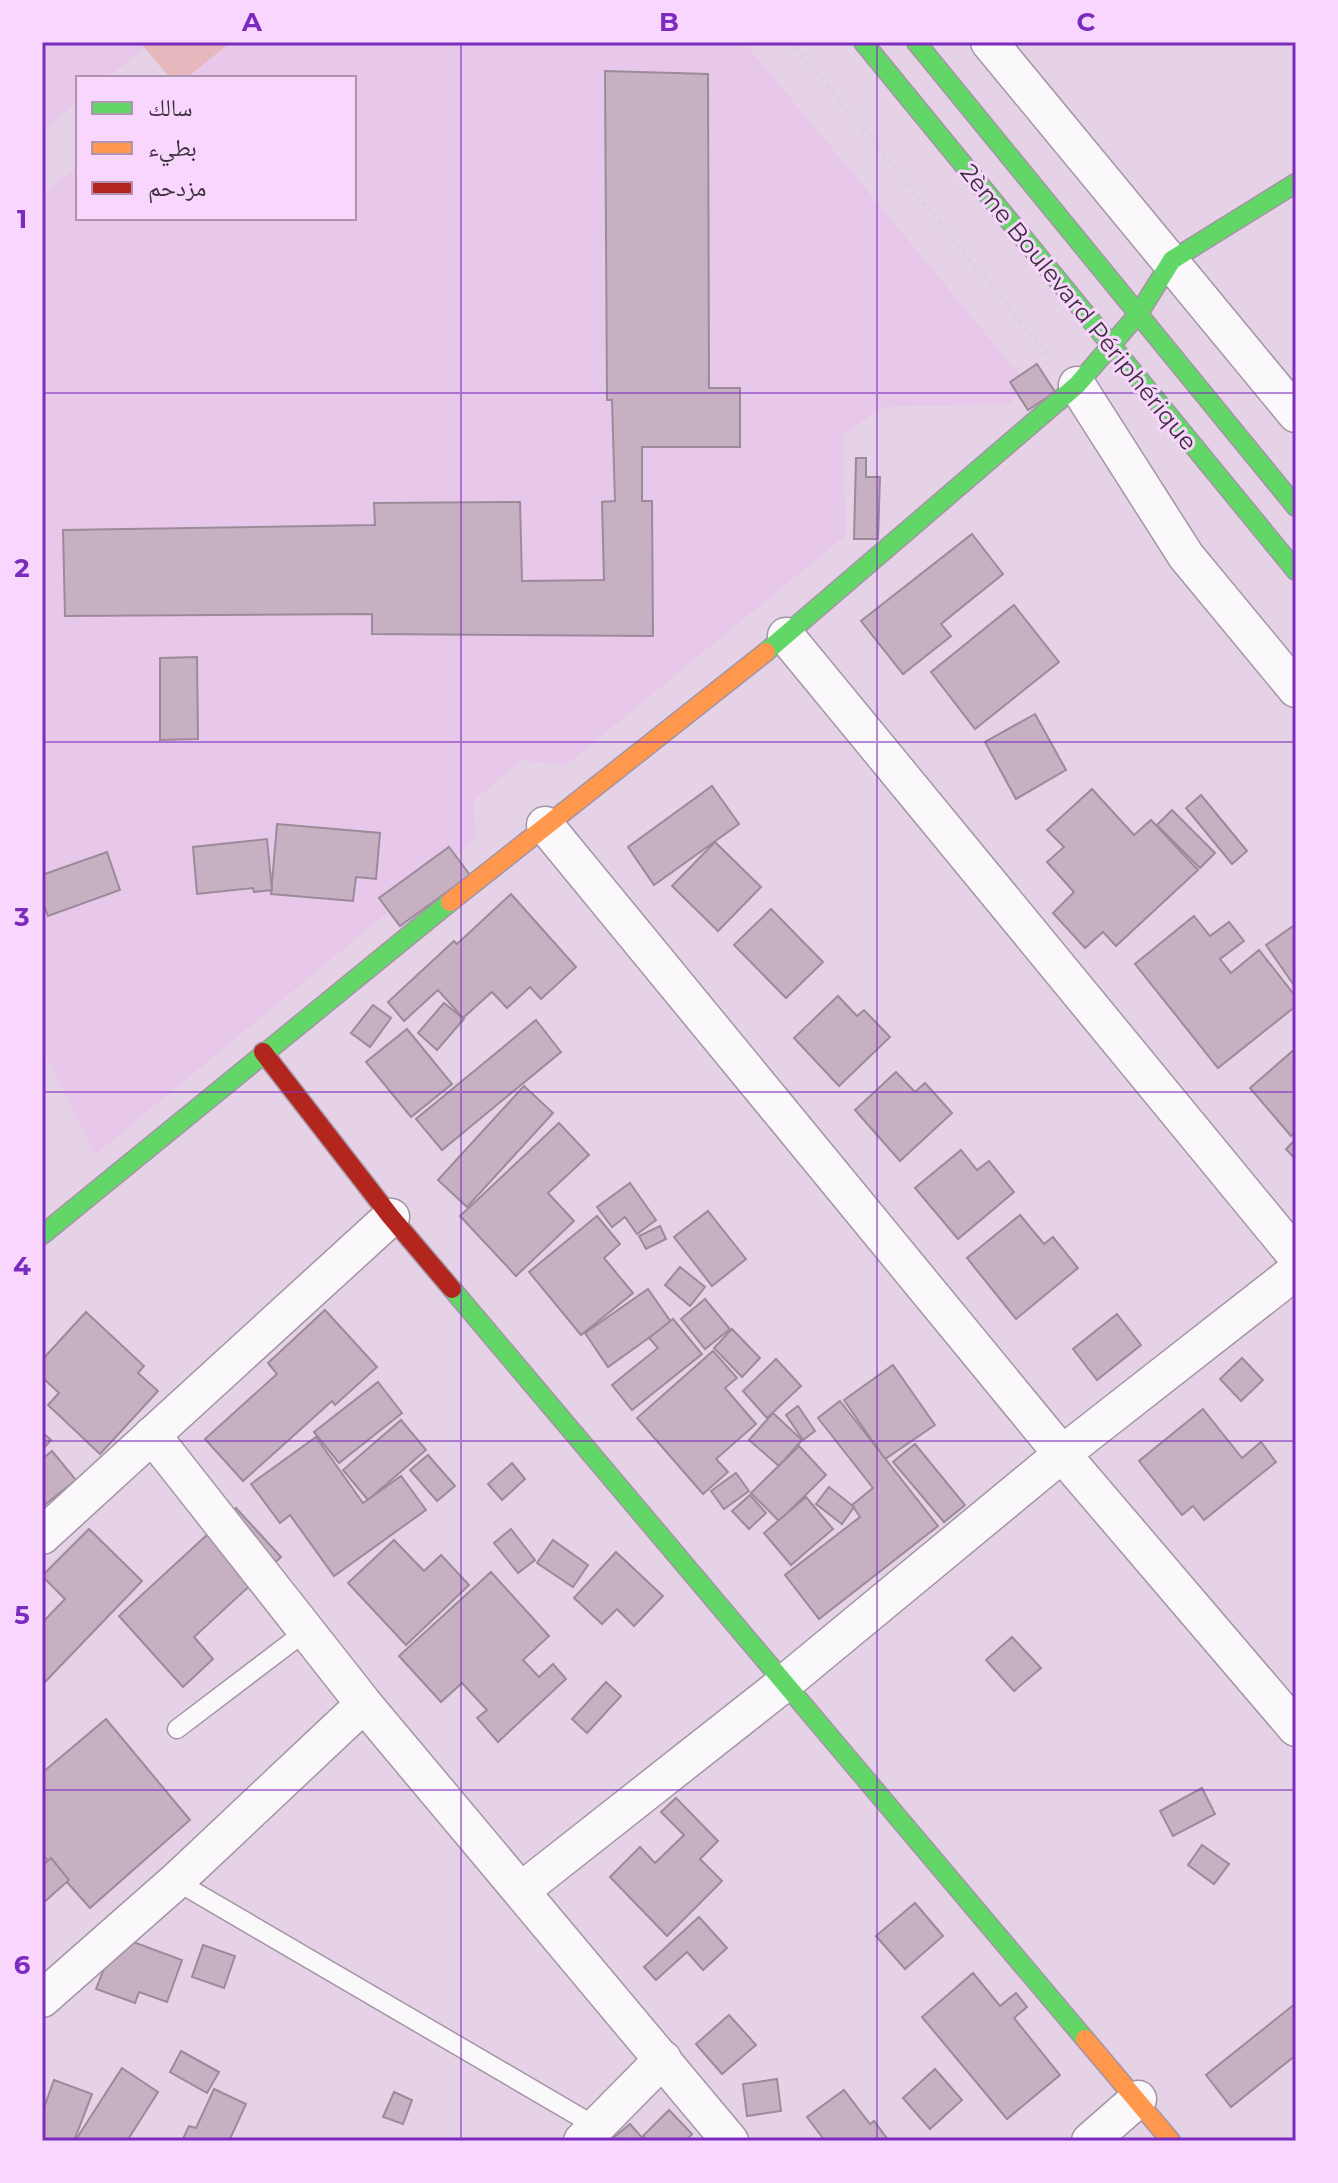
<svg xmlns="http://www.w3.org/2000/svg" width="1338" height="2183" viewBox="0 0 1338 2183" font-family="Montserrat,'Noto Naskh Arabic',sans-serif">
  <rect width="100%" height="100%" fill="#e5d2e7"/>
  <g fill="#e7c8ea">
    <polygon points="42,42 140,42 145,48 107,78 78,78 78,102 42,131"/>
    <polygon points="231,42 744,42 1028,385 1008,404 882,407 843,435 846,535 566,765 522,760 474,800 476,839 95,1155 42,1048 42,195 78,166 78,218 354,218 354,78 186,78"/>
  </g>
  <polygon fill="#e7b7be" points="140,42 231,42 186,78 170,78"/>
  <g fill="#c8b0c3" stroke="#9b8b99" stroke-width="2">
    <polygon points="605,71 708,74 709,388 740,388 740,447 642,447 642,501 652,501 653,636 372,634 372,614 65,616 63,530 375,525 374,503 520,502 522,581 604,580 602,502 615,501 612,400 607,400"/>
    <polygon points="1037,364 1055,392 1028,410 1010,382"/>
    <polygon points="856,458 866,458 866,477 880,477 878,539 854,539"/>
    <polygon points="972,534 1003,574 941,624 951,636 903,674 861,621"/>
    <polygon points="1014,605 1059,662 975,729 931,672"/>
    <polygon points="197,657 198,739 160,740 160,658"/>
    <polygon points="1035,714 1066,770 1016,799 985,742"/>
    <polygon points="712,786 739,824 654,885 628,847"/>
    <polygon points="1092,789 1134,835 1151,820 1198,870 1116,946 1103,932 1085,948 1053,913 1074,892 1047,862 1064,847 1047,830"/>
    <polygon points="1201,795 1247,851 1232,864 1186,808"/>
    <polygon points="1172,810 1215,853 1200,868 1157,825"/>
    <polygon points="277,824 380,833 376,879 356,877 353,901 271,894"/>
    <polygon points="267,839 272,890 254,892 253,888 197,894 193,847"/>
    <polygon points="715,842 761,887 718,931 672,886"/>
    <polygon points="449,847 470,875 400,926 379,898"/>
    <polygon points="107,852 120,890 48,916 42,900 42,875"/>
    <polygon points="511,894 576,967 541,999 530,987 507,1008 492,992 463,1018 438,990 404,1021 388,1002 454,941 457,944"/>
    <polygon points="771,909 823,962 786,998 734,945"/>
    <polygon points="1194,916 1210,936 1229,922 1244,941 1220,959 1231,973 1259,950 1296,997 1296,1006 1218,1068 1135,964"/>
    <polygon points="1296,924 1296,988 1266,945"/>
    <polygon points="838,996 857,1016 864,1010 890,1037 839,1086 794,1038"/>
    <polygon points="444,1003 464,1019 437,1050 418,1033"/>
    <polygon points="373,1005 391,1018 370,1047 351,1033"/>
    <polygon points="536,1020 561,1052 442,1150 416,1119"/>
    <polygon points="407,1029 452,1084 411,1117 366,1062"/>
    <polygon points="1296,1048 1296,1132 1291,1136 1250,1088"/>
    <polygon points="896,1072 915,1092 925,1083 952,1113 900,1161 855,1110"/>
    <polygon points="524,1086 553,1113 467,1207 438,1180"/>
    <polygon points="559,1123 589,1155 548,1193 574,1221 516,1276 460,1216"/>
    <polygon points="1296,1139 1296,1160 1286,1149"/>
    <polygon points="961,1150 977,1170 989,1161 1014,1192 958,1239 915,1188"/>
    <polygon points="630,1183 656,1220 637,1234 625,1217 612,1227 597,1207"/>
    <polygon points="708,1211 746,1259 712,1286 674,1237"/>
    <polygon points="1020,1215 1044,1244 1053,1237 1078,1268 1016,1319 967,1258"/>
    <polygon points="597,1216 620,1244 604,1258 633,1293 581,1335 529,1272"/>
    <polygon points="660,1226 666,1239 646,1249 639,1236"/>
    <polygon points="680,1267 705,1287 690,1306 665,1285"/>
    <polygon points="648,1289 671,1322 608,1367 585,1333"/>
    <polygon points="705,1299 730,1329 705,1349 681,1319"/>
    <polygon points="325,1310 377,1367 335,1405 332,1401 243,1481 205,1439 277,1374 268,1363"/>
    <polygon points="86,1312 144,1366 138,1373 158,1391 100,1454 48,1405 59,1393 42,1377 42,1360"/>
    <polygon points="1117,1314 1141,1345 1097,1380 1073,1349"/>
    <polygon points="673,1319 702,1354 632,1410 612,1385 658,1348 649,1338"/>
    <polygon points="732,1329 760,1358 742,1377 714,1348"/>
    <polygon points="713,1351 737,1378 725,1388 756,1424 716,1459 728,1472 703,1494 637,1418"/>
    <polygon points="1242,1358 1263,1380 1241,1401 1220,1379"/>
    <polygon points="776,1359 801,1386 767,1418 743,1391"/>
    <polygon points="893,1365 935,1425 885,1459 844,1400"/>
    <polygon points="378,1382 402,1413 339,1463 314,1432"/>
    <polygon points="840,1401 938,1526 819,1619 785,1575 860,1517 852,1505 873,1488 818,1418"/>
    <polygon points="798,1406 815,1431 803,1440 786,1415"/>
    <polygon points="1203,1409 1242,1458 1261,1442 1276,1462 1204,1520 1193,1506 1182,1515 1139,1461"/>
    <polygon points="773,1413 802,1440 779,1466 749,1440"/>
    <polygon points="401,1420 426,1450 368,1500 343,1470"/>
    <polygon points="42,1432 51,1440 42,1450"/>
    <polygon points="316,1437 363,1503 401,1476 426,1510 334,1576 290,1515 280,1523 251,1484"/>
    <polygon points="915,1444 965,1505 944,1522 893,1462"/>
    <polygon points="799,1446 826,1475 779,1521 751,1493"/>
    <polygon points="52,1451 76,1480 42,1507 42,1459"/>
    <polygon points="428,1455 455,1486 437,1501 410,1470"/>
    <polygon points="512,1463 525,1479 502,1500 488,1484"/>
    <polygon points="736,1473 749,1491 724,1509 711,1491"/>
    <polygon points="829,1487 854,1507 842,1524 816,1504"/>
    <polygon points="750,1495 766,1513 749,1529 732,1511"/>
    <polygon points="806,1497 833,1529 791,1565 764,1533"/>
    <polygon points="236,1508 281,1557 194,1637 213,1659 183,1687 119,1616"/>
    <polygon points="89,1529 142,1581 44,1683 42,1681 42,1623 65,1599 42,1576"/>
    <polygon points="511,1529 535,1560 518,1573 494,1543"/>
    <polygon points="394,1540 424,1571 441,1555 469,1585 406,1645 348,1583"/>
    <polygon points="553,1540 588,1565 573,1587 537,1563"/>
    <polygon points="616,1552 663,1596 634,1626 617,1609 602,1624 574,1598"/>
    <polygon points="491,1572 549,1636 523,1660 539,1677 553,1664 566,1679 498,1742 477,1718 487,1710 462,1683 441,1702 399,1656"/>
    <polygon points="1012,1637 1041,1668 1014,1691 986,1660"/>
    <polygon points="606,1682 621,1696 587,1733 572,1719"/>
    <polygon points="106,1719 190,1820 90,1908 42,1854 42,1773"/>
    <polygon points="1202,1788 1215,1814 1173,1836 1160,1811"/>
    <polygon points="676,1798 718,1841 700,1859 722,1881 667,1936 610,1877 640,1847 655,1863 684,1835 661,1812"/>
    <polygon points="1202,1845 1229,1864 1214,1884 1188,1865"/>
    <polygon points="51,1858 69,1880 42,1904 42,1866"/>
    <polygon points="915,1903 943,1936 905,1969 876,1936"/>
    <polygon points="699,1917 727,1948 703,1970 687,1952 656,1980 644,1967"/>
    <polygon points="117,1936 182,1960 167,2002 139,1992 135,2003 96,1989"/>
    <polygon points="203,1945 235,1956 224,1988 192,1977"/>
    <polygon points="973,1973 1000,2006 1016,1993 1027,2007 1014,2018 1060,2075 1007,2119 922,2017"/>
    <polygon points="1296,2003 1296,2055 1231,2107 1206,2075"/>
    <polygon points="729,2015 756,2045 722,2074 696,2044"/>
    <polygon points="181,2051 219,2072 207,2093 170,2072"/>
    <polygon points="122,2068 158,2092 127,2141 75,2141"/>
    <polygon points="935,2069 962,2100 930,2129 903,2098"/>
    <polygon points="777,2079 781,2111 747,2116 743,2084"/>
    <polygon points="54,2080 92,2094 74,2141 42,2141 42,2113"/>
    <polygon points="214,2089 246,2104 229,2141 182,2141 189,2126 196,2128"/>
    <polygon points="844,2090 870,2124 874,2121 889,2141 825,2141 807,2117"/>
    <polygon points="394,2092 412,2100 403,2124 383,2117"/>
    <polygon points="669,2110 692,2134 686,2141 648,2141 643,2136"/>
    <polygon points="630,2124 645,2141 613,2141 612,2139"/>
  </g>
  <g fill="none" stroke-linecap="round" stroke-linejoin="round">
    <defs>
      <g id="lane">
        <polyline points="177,1729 306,1631"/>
        <polyline points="176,1881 597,2127"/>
      </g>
      <g id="street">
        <polyline points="989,42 1296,414"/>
        <polyline points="1077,385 1186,556 1296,689"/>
        <polyline points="786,636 1296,1256"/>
        <polyline points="545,825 1062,1454 1296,1728"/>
        <polyline points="152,1435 364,1704 730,2141"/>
        <polyline points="42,1536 391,1217"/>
        <polyline points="522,1890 786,1682 1062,1454 1296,1271"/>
        <polyline points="42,1999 176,1881 364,1704"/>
        <polyline points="582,2141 663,2059"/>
        <polyline points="1090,2141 1138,2099"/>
      </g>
      <g id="fast">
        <polyline points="863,42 1296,571"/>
        <polyline points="916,42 1296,507"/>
        <polyline points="766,652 1077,385 1139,313 1172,260 1296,183"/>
        <polyline points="42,1235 450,902"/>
        <polyline points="452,1289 1085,2039"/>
      </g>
      <g id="slow">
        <polyline points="450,902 766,652"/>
        <polyline points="1085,2039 1171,2141"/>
      </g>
      <polyline id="jam" points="263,1052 391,1217 452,1289"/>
    </defs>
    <use href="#lane" stroke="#a495a5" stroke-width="21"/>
    <use href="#street" stroke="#a495a5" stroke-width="39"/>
    <use href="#fast" stroke="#a495a5" stroke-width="21"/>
    <use href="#slow" stroke="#a495a5" stroke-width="21"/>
    <use href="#jam" stroke="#a495a5" stroke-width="21"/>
    <polyline stroke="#d7d1d8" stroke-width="5" stroke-dasharray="2 6" stroke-linecap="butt" points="792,42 1048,356"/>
    <use href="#lane" stroke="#fbf8fb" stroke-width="18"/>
    <use href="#street" stroke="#fbf8fb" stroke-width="36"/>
    <use href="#fast" stroke="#63d668" stroke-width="18"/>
    <use href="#slow" stroke="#ff974d" stroke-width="18"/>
    <use href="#jam" stroke="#b3261e" stroke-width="18"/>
  </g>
  <path fill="none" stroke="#7b2cbf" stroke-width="2" stroke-opacity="0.55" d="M461,42V2141M877,42V2141M42,393H1296M42,742H1296M42,1092H1296M42,1441H1296M42,1790H1296"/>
  <g text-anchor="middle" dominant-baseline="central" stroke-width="6" stroke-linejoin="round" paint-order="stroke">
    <g font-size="24" fill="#3d303f" stroke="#f9d6fd">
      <text transform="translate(1079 307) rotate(51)">2ème Boulevard Périphérique</text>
    </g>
  </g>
  <rect width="1338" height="2183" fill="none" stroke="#f9d6fd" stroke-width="88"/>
  <rect x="76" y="76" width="280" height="144" fill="#f9d6fd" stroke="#ae94b1" stroke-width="2"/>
  <rect x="92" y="102" width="40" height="12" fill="#63d668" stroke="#ae94b1" stroke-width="2"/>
  <text x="148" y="116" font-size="24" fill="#3d303f">سالك</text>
  <rect x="92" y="142" width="40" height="12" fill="#ff974d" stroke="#ae94b1" stroke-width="2"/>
  <text x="148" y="156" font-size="24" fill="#3d303f">بطيء</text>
  <rect x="92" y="182" width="40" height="12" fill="#b3261e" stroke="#ae94b1" stroke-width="2"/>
  <text x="148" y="196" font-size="24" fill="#3d303f">مزدحم</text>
  <rect x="44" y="44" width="1250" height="2095" fill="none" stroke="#7b2cbf" stroke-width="3"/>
  <g font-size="26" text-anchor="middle" font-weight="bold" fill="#7b2cbf">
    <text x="252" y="31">A</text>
    <text x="669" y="31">B</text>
    <text x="1086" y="31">C</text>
    <text x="22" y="228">1</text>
    <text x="22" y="577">2</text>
    <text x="22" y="926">3</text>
    <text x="22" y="1275">4</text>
    <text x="22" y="1624">5</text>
    <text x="22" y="1974">6</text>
  </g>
</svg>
